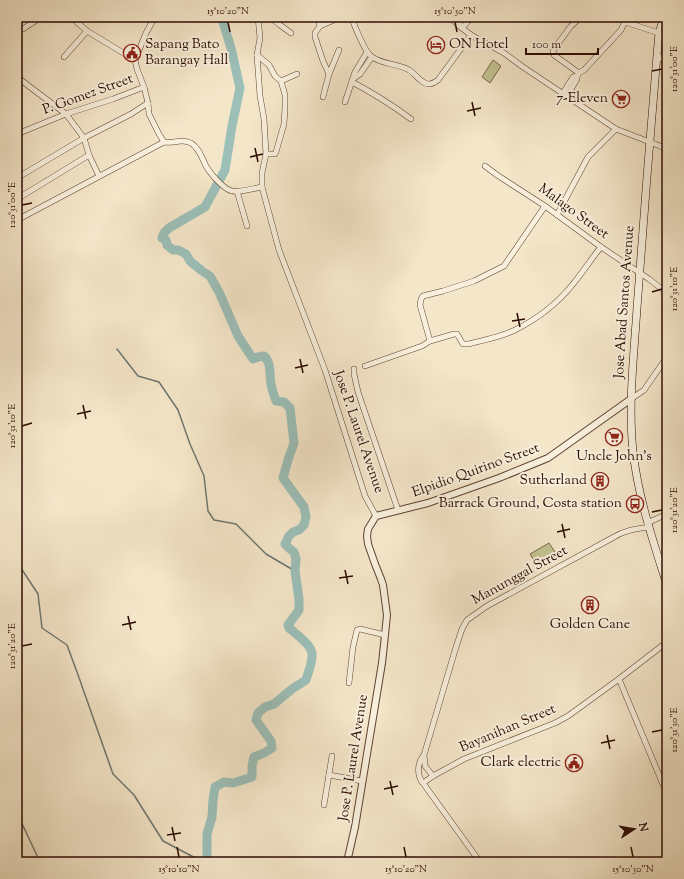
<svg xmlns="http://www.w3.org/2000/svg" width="684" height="879" viewBox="0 0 684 879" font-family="'Sorts Mill Goudy',serif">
  <rect width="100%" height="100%" fill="#f4e6c9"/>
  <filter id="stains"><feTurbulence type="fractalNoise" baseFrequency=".005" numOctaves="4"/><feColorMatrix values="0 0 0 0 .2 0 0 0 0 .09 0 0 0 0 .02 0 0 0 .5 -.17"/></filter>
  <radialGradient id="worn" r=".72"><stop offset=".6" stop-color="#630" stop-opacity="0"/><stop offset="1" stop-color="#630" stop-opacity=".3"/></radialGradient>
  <g fill="#c3c391" stroke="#776749">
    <polygon points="493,60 501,66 490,83 482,77"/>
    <polygon points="549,543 555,552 536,564 530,554"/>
  </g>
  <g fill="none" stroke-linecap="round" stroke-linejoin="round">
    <g stroke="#6f776f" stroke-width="1.5">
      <polyline points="117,349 138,376 159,382 178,410 190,444 204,476 208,511 214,520 236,524 266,554 295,571"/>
      <polyline points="17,562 38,594 42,628 67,645 77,672 113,774 134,795 163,841 203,862"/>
      <polyline points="17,813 40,862"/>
    </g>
    <path stroke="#9cbfb8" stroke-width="9" d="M207,862V834L212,817L213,800L215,787L224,782L233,783L252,777V766L254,757L264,753L272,748L271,741L256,720L258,713L265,707L274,704L292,689L306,680C308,672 313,662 312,654C312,645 296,634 289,628L288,625L299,610V599L295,571L296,559L294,552L290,549L285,544L289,536L293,532L299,530L304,525L306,517L304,507L283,478L288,460L294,443L290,408L284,402L276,401C274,395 272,390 271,384C269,375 272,363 264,356L258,357L253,359L238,336L219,292L210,276L202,271L190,261L186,254L178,250H173L167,245L166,240L162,238L164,233L169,228L205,207L225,170L232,126L240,88L231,48L223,22L220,17"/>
    <defs>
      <g id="minor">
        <polyline points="71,17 87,31 135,60"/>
        <polyline points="258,17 260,38 257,55 260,96 264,119 266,154 262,173 262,187 279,250 325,370 365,496 376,516"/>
        <polyline points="270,17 280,25 291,33"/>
        <polyline points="318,17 320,26"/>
        <path d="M351,17C355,26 364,51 371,56C381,65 398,63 409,70C416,74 421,84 429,84C433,84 435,82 438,80L471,35"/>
        <polyline points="450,17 458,25 471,35 504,53 523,67 616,129 660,146 667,150"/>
        <polyline points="581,17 571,26 554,49 553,52 554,55 579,73 584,70 621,30 627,17"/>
        <polyline points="625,22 659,33 667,34"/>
        <polyline points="458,25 464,17"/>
        <polyline points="462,28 472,17"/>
        <polyline points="17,31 23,29 41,17"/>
        <polyline points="257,55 269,65 275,76 281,81 285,95 285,108 284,124 276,152 275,154 266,154"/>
        <polyline points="657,55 667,63"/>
        <polyline points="64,57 87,31"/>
        <path d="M135,60L137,69L144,87L148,103L149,114L159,134L164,142C173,144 182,138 191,143C199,148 202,158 206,166C210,173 223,189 232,191C238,193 255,188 262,187"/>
        <polyline points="135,60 146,33 155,17"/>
        <polyline points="329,74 339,50"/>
        <polyline points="17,77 34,90 66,114 84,138 89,155 99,176"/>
        <polyline points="353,79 360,74 372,57"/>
        <polyline points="281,81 297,74"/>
        <path d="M352,82C373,93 392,105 411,119"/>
        <polyline points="563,93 573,77 577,76"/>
        <polyline points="567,96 577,79 577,76 579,73"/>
        <polyline points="323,97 329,74 323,61 315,37 315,33 320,26 341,17"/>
        <polyline points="345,102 355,72 367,52"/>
        <polyline points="17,134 66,114 113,99 144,87"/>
        <polyline points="485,166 497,175 545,206 601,247 649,279 667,293"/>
        <polyline points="17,178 84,138 131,114 148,103"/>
        <polyline points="237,191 247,226"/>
        <polyline points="17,199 89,155"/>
        <path d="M545,206L504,266L474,281L443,291L423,296L421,299L420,305L430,341L454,334H457L463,344H468C484,340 501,337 515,330C537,319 558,303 573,284C583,272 591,259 601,247"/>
        <polyline points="557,215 573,185 588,157 616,129"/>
        <polyline points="17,220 164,142"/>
        <polyline points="365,366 422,346 430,341"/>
        <polyline points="354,369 354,374 358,392 398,510"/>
        <polyline points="631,399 644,390 667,357"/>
        <polyline points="647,523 667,514"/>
        <polyline points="619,679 667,794"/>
        <polyline points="349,683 353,647 357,630 360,629 385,635"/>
        <polyline points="329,775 362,781"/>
        <path d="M433,776L425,766L424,755L456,647L462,629L467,620L487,606L614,537C625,530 636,529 649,527"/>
        <path d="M423,783C417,776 417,764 423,756"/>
        <polyline points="324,805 332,756"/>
        <polyline points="480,862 423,783 433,776 464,759 555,723 568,716 619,679 667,642"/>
      </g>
      <polyline id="tertiary" points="347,862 355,827 382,663 385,635 387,615 383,585 381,579 375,564 368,544 367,536 368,529 376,516 428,503 499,478 548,458 631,399"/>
      <path id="secondary" d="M664,17L659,33L657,55C650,139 643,224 637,308C634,355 628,404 633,451C638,497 653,541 667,585"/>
    </defs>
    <use href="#minor" stroke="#5d4233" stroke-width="6"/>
    <use href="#tertiary" stroke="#5d4233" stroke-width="8"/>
    <use href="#secondary" stroke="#2b0b01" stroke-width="8"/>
    <use href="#minor" stroke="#f8efdc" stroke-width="5"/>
    <use href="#tertiary" stroke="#f8efdc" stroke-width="6"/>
    <use href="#secondary" stroke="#f8efdc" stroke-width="7"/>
  </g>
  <path fill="none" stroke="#2b0b01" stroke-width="1.5" d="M228,22L230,32M455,22L457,32M652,71L662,69M472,102L475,116M467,111L481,108M255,148L258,162M250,157L263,154M22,205L32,203M652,292L662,289M517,313L520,327M512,321L525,319M300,359L303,373M295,368L308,365M83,405L86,419M77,414L91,411M22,426L32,423M652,512L662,510M562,524L565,538M557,532L570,529M345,570L348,584M339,578L353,576M128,616L131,630M122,625L136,622M22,646L32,644M652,732L662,730M607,735L610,749M601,743L615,740M390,781L393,795M384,789L398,786M172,827L175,841M167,835L181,833M177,847L179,857M404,847L406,857M631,847L633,857"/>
  <defs>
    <symbol id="hotel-ring" viewBox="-11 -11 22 22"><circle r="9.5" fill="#f8efdc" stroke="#8f2418" stroke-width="1.5"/><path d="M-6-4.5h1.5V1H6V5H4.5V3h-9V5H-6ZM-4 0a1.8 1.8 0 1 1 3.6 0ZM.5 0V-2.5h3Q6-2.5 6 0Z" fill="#8f2418"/></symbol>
    <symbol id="civic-ring" viewBox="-11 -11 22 22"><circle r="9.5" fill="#f8efdc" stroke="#8f2418" stroke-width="1.5"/><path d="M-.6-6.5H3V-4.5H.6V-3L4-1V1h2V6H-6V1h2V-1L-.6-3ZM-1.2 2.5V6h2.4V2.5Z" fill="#8f2418"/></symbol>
    <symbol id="supermarket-ring" viewBox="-11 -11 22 22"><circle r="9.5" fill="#f8efdc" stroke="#8f2418" stroke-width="1.5"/><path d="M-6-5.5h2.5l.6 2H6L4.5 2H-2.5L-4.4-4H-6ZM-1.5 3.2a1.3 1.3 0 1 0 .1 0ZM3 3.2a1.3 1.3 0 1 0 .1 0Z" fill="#8f2418"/></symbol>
    <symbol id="building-ring" viewBox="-11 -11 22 22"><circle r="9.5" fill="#f8efdc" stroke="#8f2418" stroke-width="1.5"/><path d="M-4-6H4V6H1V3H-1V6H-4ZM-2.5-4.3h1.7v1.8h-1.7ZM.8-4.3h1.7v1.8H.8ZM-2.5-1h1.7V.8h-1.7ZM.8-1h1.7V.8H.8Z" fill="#8f2418"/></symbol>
    <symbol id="bus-ring" viewBox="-11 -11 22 22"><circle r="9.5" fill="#f8efdc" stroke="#8f2418" stroke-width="1.5"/><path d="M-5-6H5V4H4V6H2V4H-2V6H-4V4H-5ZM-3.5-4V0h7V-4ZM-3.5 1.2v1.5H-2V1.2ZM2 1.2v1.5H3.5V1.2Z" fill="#8f2418"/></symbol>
  </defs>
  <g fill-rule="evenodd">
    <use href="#hotel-ring" x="426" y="35" width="20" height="20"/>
    <use href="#civic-ring" x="122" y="43" width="20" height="20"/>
    <use href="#supermarket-ring" x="611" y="89" width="20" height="20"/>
    <use href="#supermarket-ring" x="604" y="427" width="20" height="20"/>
    <use href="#building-ring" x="590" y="471" width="20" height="20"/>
    <use href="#bus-ring" x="625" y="494" width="20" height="20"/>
    <use href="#building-ring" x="580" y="595" width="20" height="20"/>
    <use href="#civic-ring" x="564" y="753" width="20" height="20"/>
  </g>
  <g text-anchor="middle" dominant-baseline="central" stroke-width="4" stroke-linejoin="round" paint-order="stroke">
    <g font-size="14" fill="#2b0b01" stroke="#f8efdc" text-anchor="end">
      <text x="145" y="45" text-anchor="start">Sapang Bato<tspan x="145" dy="16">Barangay Hall</tspan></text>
      <text x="449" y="45" text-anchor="start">ON Hotel</text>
      <text x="608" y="99">7-Eleven</text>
      <text x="614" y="457" text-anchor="middle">Uncle John's</text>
      <text x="587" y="481">Sutherland</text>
      <text x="622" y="504">Barrack Ground, Costa station</text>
      <text x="590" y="625" text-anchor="middle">Golden Cane</text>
      <text x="561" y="763">Clark electric</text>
    </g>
    <g font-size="14" fill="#2b0b01" stroke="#f8efdc">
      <text transform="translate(88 95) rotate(-20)">P. Gomez Street</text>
      <text transform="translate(573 212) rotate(36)">Malago Street</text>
      <text transform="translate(625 302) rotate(-86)">Jose Abad Santos Avenue</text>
      <text transform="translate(358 432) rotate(71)">Jose P. Laurel Avenue</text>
      <text transform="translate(476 471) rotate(-20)">Elpidio Quirino Street</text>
      <text transform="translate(520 576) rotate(-29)">Manunggal Street</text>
      <text transform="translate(508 729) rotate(-23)">Bayanihan Street</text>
      <text transform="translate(354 758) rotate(-81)">Jose P. Laurel Avenue</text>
    </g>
  </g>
  <rect width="684" height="879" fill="none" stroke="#f4e6c9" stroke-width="44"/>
  <g transform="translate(634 829) rotate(78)" stroke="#f8efdc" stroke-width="3" paint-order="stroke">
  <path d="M0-3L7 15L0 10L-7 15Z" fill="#2b0b01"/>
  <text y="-6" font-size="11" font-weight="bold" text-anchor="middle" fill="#2b0b01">N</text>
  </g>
  <path d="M526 48v6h72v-6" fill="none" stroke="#2b0b01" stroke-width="2"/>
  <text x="532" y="48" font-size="12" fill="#2b0b01" stroke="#f8efdc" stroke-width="3" paint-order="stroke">100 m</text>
  <rect x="22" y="22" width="640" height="835" fill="none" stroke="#2b0b01" stroke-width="1.5"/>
  <g font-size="10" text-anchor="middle" fill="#2b0b01">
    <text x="228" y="14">15°10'20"N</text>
    <text x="455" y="14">15°10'30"N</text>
    <text transform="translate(673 69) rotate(-90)" y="4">120°31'00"E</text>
    <text transform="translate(11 205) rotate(-90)" y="4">120°31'00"E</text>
    <text transform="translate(673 289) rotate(-90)" y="4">120°31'10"E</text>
    <text transform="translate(11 426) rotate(-90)" y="4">120°31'10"E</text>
    <text transform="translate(673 510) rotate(-90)" y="4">120°31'20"E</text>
    <text transform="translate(11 646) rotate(-90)" y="4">120°31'20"E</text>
    <text transform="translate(673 730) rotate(-90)" y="4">120°31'30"E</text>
    <text x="179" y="872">15°10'10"N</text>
    <text x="406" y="872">15°10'20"N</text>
    <text x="633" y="872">15°10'30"N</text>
  </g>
  <rect width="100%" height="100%" filter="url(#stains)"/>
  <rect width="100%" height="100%" fill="url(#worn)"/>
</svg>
